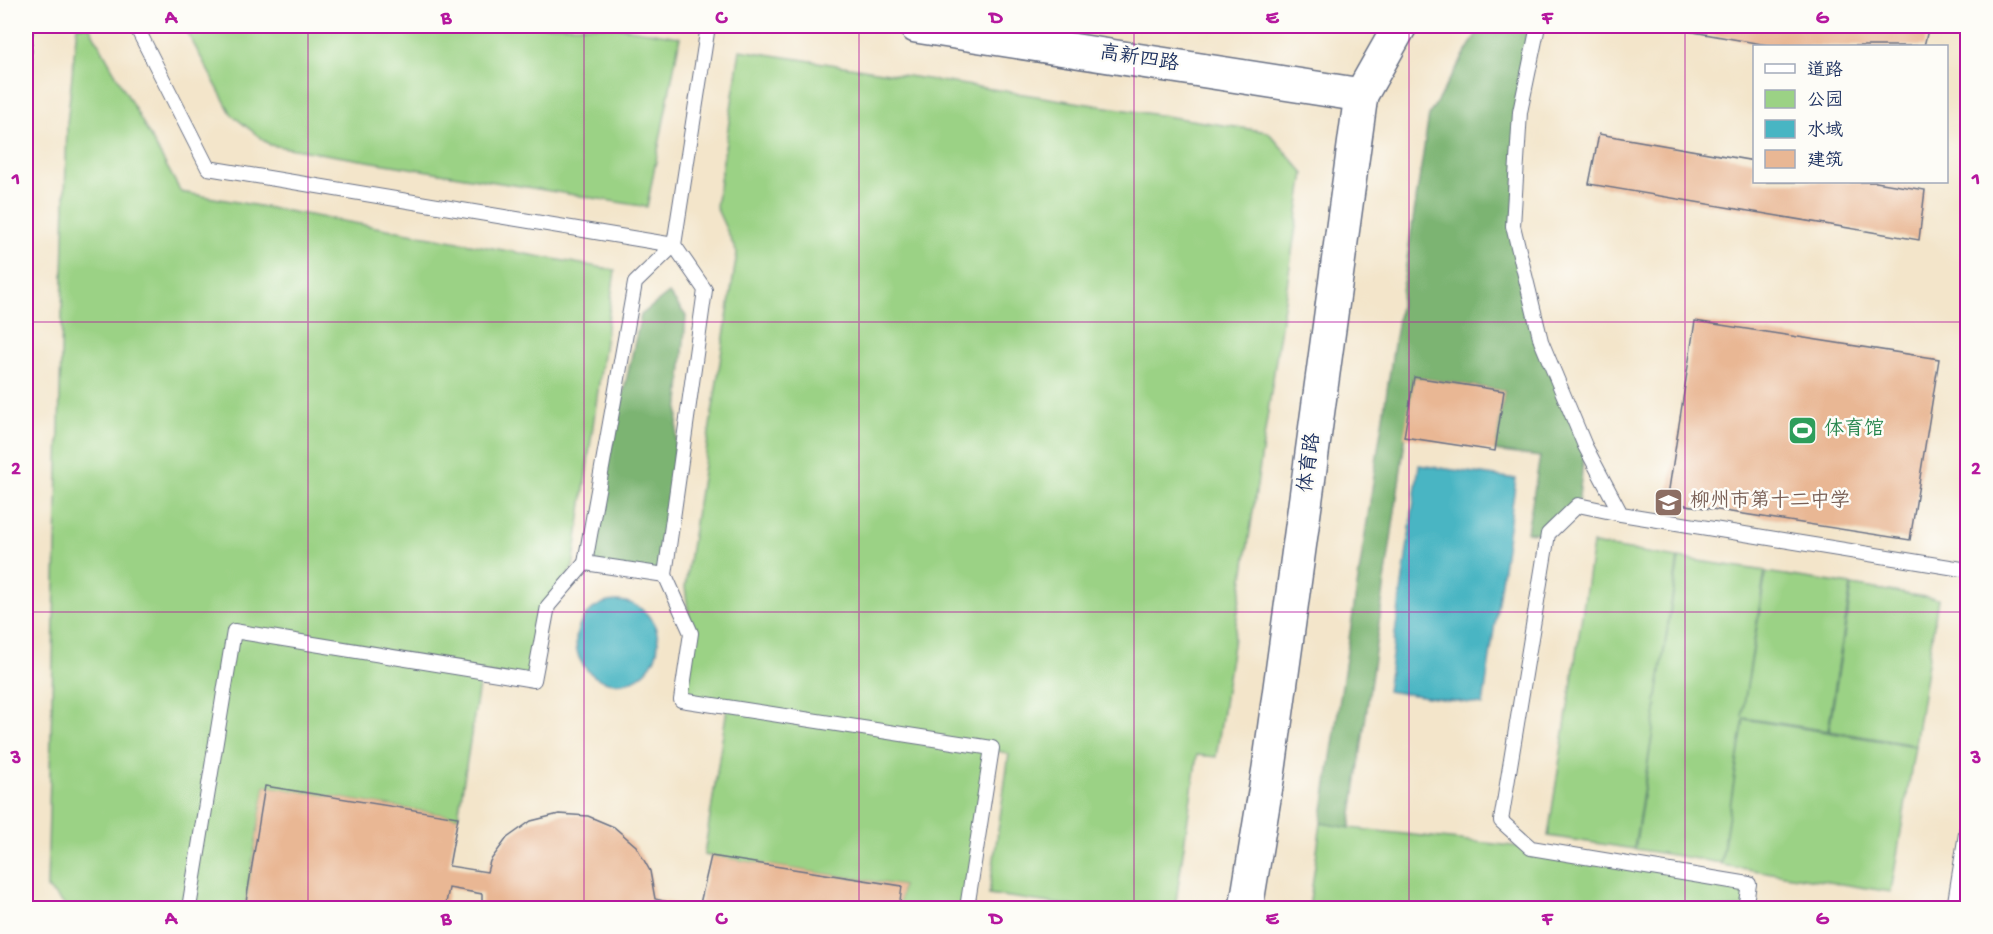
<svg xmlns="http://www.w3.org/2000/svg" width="1993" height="934" viewBox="0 0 1993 934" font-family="'Gochi Hand','LXGW WenKai TC',sans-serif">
  <rect width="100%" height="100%" fill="#fdfcf7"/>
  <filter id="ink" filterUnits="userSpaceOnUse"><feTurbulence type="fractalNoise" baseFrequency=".0167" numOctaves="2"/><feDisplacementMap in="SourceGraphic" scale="12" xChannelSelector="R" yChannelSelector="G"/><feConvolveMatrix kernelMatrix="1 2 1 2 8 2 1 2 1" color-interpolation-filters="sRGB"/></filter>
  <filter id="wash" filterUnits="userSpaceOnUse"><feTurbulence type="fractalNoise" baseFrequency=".008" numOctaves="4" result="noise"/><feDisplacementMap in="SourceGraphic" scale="24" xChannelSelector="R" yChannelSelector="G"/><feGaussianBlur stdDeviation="1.35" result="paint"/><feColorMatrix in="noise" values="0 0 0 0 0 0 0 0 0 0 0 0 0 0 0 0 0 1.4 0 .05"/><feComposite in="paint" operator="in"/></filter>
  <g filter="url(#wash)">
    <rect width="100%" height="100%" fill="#f3e5ca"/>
    <g fill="#9bd285" stroke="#5b8072" stroke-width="1.5">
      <polygon points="77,26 89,26 181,192 615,270 573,567 548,606 534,680 481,672 458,817 265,786 245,908 68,908 47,888 67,124"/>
      <polygon points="184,26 611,26 680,37 647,207 270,145 232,115"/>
      <polygon points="740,50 1268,132 1304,173 1216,757 1197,755 1175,908 1084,908 989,894 1009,754 992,749 967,908 899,908 902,886 704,855 727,708 681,700 691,633 685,587 737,253 716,207"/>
      <polygon points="1593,544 1678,558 1656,703 1679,558 1765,571 1742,717 1766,572 1851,585 1828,731 1744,718 1721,863 1635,849 1657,704 1634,849 1548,836"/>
      <polygon points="1852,585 1938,599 1915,745 1829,731"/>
      <polygon points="1744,719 1915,746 1891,892 1721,865"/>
      <polygon points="1321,823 1350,828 1531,848 1749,884 1745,908 1309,908"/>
    </g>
    <g fill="#7cb472" stroke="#4c7268" stroke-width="1.5">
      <polygon points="1481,26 1538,26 1520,112 1513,226 1541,341 1585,446 1578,505 1548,534 1527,532 1540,457 1495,451 1504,391 1414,377 1350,828 1321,823 1429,115"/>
      <polygon points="669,293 686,316 665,575 585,563 641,315"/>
    </g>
    <g fill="#48b5c3" stroke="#327290" stroke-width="1.5">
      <polygon points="1419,465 1516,479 1483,705 1387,691"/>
      <circle cx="617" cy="642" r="41"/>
    </g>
    <g id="blocks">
      <g fill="#e9b794">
        <polygon points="1659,26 1929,26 1924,46 1773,46"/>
        <polygon points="1966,111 1968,111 1968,217 1960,216"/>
        <polygon points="1599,134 1754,161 1754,182 1876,182 1925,190 1919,240 1589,184"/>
        <polygon points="1695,321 1939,359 1910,540 1667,502"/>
        <polygon points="1414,377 1504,391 1495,451 1404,437"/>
        <polygon points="265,786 458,817 449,866 487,872 490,861 507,838 531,821 559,814 588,816 614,827 636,846 650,871 655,899 694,908 482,908 482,894 449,888 445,908 245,908"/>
        <polygon points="711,856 902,886 899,908 699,908"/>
      </g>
    </g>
  </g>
  <g filter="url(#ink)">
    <use href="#blocks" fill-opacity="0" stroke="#676f84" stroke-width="1.5"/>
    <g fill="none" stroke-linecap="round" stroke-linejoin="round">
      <defs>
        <g id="service">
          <polyline points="136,26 208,168 674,245 705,290 665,575 585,563 635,283 674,245 708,26"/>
          <polyline points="1538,26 1520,112 1513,226 1541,341 1585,446 1621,514 1968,570"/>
          <polyline points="1621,514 1578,505 1548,534 1501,821 1531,848 1749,884 1745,908"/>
          <polyline points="665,575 691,633 681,700 992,748 967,908"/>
          <polyline points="189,908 234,631 534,680 548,606 585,563"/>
          <polyline points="1954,908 1968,821"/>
        </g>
        <g id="tertiary">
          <polyline points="916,26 1361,95"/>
          <polyline points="1246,908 1269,768 1361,95 1400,26"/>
        </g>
      </defs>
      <use href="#service" stroke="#676f84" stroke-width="16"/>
      <use href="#tertiary" stroke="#676f84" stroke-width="36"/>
      <polyline stroke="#676f84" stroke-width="4" stroke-dasharray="4.5 4.5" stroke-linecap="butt" points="26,134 32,26"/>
      <use href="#service" stroke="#fff" stroke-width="14"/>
      <use href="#tertiary" stroke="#fff" stroke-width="33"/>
    </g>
  </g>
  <path fill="none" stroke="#b5179e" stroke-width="1.5" stroke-opacity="0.55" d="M308,26V908M584,26V908M859,26V908M1134,26V908M1409,26V908M1685,26V908M26,322H1968M26,612H1968"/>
  <defs>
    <symbol id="stadium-square" viewBox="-11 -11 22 22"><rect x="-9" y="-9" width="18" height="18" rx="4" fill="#2e9e5b" stroke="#fdfcf7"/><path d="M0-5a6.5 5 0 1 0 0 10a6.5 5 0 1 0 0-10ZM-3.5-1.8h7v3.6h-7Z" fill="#fff"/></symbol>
    <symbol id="school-square" viewBox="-11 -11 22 22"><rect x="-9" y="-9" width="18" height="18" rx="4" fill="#8d6e63" stroke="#fdfcf7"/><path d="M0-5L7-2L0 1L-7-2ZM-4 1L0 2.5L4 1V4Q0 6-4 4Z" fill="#fff"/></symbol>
  </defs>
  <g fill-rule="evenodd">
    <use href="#stadium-square" x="1786" y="414" width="33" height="33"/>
    <use href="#school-square" x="1652" y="486" width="33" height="33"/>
  </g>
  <g text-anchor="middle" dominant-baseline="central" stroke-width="5" stroke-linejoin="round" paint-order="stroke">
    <g font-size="20" fill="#1b2f5e" stroke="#fdfcf7">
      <text transform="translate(1139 60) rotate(9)">高新四路</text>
      <text transform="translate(1311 463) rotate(-82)">体育路</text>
    </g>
    <g font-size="20" fill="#27864d" stroke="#fdfcf7" text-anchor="start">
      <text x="1824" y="430">体育馆</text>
    </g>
    <g font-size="20" fill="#785e54" stroke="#fdfcf7" text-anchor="start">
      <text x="1690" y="502">柳州市第十二中学</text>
    </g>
  </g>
  <rect width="1993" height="934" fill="none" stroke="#fdfcf7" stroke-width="66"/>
  <rect x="1753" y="45" width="195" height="138" fill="#fdfcf7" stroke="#a3aaba" stroke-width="1.5"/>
  <rect x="1765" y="64" width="30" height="9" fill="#ffffff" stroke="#a3aaba" stroke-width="1.5"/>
  <text x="1807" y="75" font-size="18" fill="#1b2f5e">道路</text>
  <rect x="1765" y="90" width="30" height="18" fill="#9bd285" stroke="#a3aaba" stroke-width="1.5"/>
  <text x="1807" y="105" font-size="18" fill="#1b2f5e">公园</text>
  <rect x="1765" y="120" width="30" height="18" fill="#48b5c3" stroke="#a3aaba" stroke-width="1.5"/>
  <text x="1807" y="135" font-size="18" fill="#1b2f5e">水域</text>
  <rect x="1765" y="150" width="30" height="18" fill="#e9b794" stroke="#a3aaba" stroke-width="1.5"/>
  <text x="1807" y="165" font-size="18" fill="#1b2f5e">建筑</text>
  <rect x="33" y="33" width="1927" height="868" fill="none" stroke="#b5179e" stroke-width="2"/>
  <g font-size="20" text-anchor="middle" font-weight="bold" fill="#b5179e">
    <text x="171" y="23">A</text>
    <text x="446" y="23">B</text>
    <text x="721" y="23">C</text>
    <text x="996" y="23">D</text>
    <text x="1272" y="23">E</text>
    <text x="1547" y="23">F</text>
    <text x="1822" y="23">G</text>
    <text x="16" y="184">1</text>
    <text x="1976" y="184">1</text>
    <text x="16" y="474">2</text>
    <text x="1976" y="474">2</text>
    <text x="16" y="763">3</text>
    <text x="1976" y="763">3</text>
    <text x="171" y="924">A</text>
    <text x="446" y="924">B</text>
    <text x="721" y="924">C</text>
    <text x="996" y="924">D</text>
    <text x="1272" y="924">E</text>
    <text x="1547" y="924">F</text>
    <text x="1822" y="924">G</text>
  </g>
</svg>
